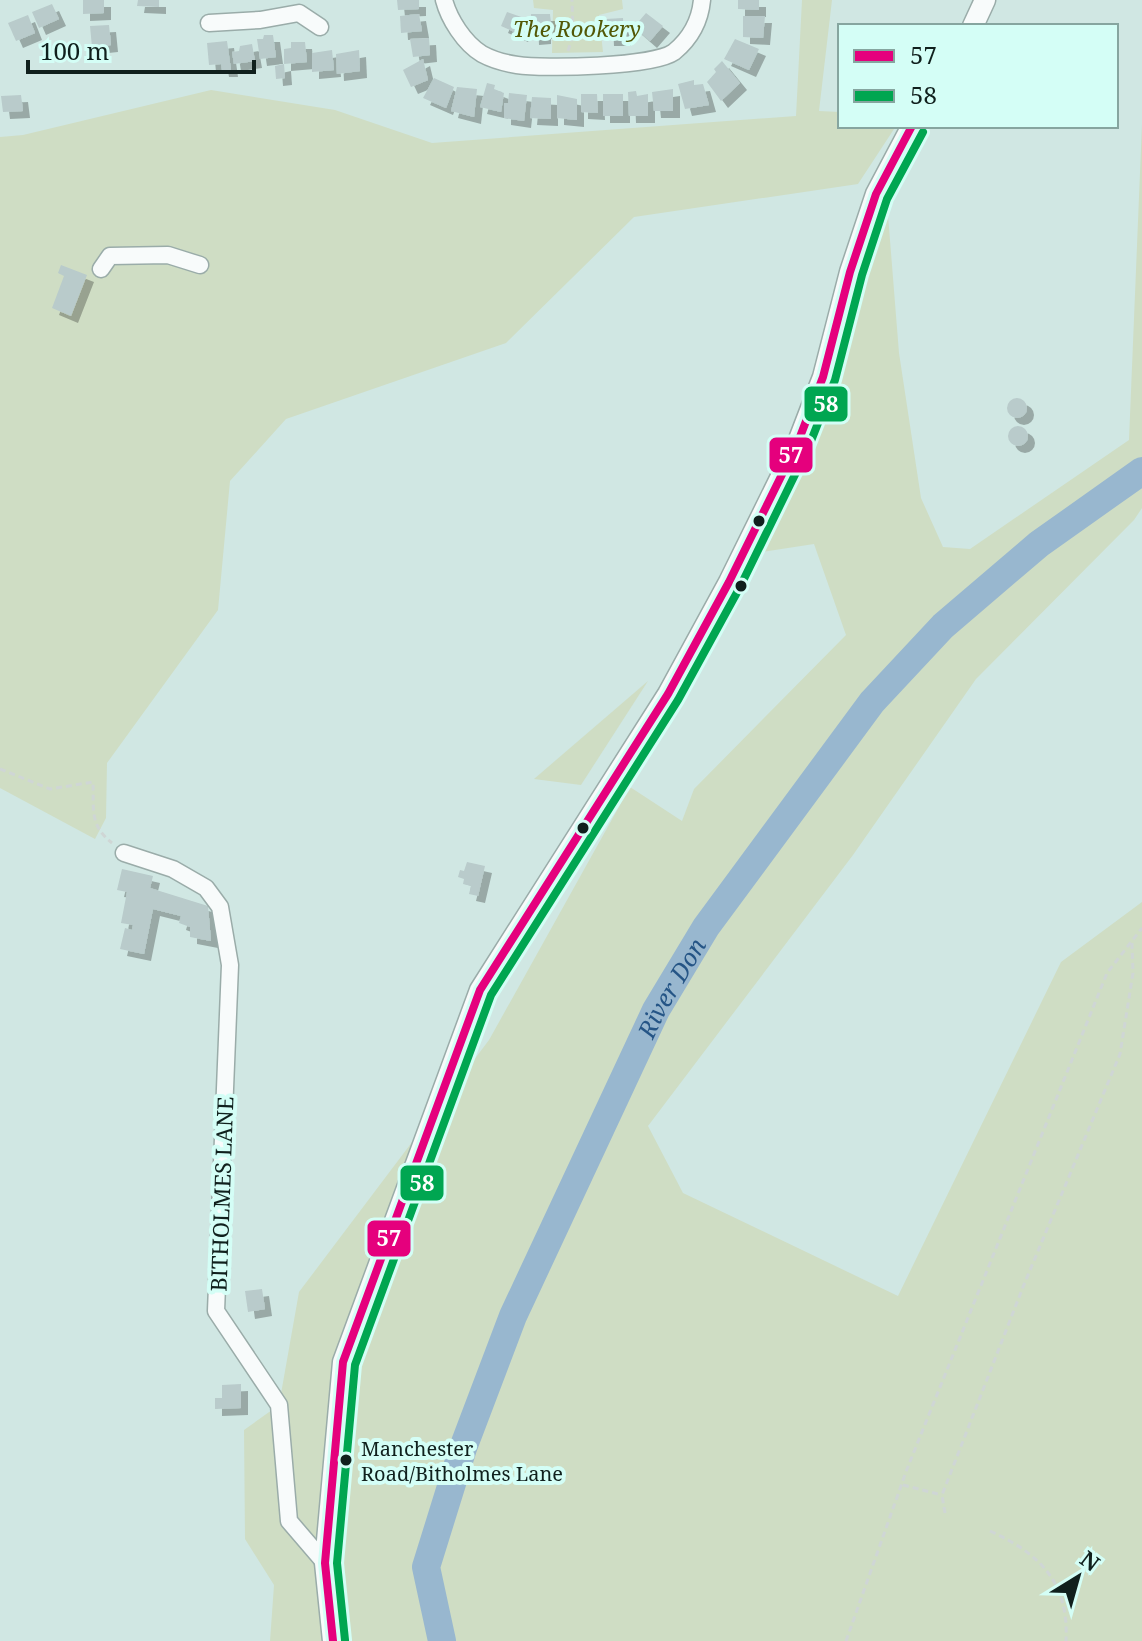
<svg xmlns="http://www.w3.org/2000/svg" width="1142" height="1641" viewBox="0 0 1142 1641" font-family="'Noto Serif',serif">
  <defs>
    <filter id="shadow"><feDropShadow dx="7" dy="7" stdDeviation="0" flood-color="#0004"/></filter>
  </defs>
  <rect width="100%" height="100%" fill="#d0e7e3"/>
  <g fill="#cfddc4">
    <polygon points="533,0 622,0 623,9 599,15 603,52 552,53 553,10 534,8"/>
    <polygon points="802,0 832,0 819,111 840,112 840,126 896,126 858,184 634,217 506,343 286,419 230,481 218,610 107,763 106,818 95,839 0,788 0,137 23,135 211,90 335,110 432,143 796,116"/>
    <polygon points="1142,124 1142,508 1134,520 976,679 853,855 648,1126 683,1193 898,1296 1061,962 1142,902 1142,1641 270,1641 274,1585 245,1539 244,1430 279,1405 299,1292 489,1040 630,787 682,821 694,789 846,635 814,544 756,553 816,420 888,215 899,353 921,498 943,547 970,549 1129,440"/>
    <polygon points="648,681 581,785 534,779"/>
  </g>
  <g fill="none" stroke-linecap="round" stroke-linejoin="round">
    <path stroke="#98b7cf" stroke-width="28" id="s1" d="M442,1641L426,1567L463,1448L513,1316L656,1010L706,927L872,702L943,626L1039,544L1142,471"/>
  </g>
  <g fill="#b9cbcb" filter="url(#shadow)">
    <polygon points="83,0 104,0 104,13 83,14"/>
    <polygon points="138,0 159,0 159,7 137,6"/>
    <polygon points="397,0 419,0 419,9 398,10"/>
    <polygon points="738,0 759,0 759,10 738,9"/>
    <polygon points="52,4 59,19 39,28 32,12"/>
    <polygon points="507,12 527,19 521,35 501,26"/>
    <polygon points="646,13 663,26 650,41 634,27"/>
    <polygon points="419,14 422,31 401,33 400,16"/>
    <polygon points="531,14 550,14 552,32 544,32 544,37 532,38"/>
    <polygon points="28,15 35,33 16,41 8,23"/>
    <polygon points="743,16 765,16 763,38 743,37"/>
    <polygon points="623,18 624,39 607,39 606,19"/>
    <polygon points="109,25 111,45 92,47 90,26"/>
    <polygon points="264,35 273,35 276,57 260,59 257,39 263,39"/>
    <polygon points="429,38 430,55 413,57 410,39"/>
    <polygon points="735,39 759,49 749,70 724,59"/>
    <polygon points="227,41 231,70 222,70 221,64 209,65 207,43"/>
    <polygon points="291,42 305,42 307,62 284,64 284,49 291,48"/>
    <polygon points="252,44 255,61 234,64 232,52 239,51 240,46"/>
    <polygon points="332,50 334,70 312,72 312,53"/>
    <polygon points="359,50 360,71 337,74 336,54"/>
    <polygon points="423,59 428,80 411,87 403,70"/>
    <polygon points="722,61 740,83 721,101 707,82 716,72 714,69"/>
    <polygon points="284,64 285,78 276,79 275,66"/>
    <polygon points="434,78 454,87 446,108 423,98"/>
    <polygon points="694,80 694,85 703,84 709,105 685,109 678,84"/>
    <polygon points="487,83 495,85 494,89 504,93 501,112 480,107"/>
    <polygon points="457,87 477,89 474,117 451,111"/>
    <polygon points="673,89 673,111 654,111 652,92"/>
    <polygon points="636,91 637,96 648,94 648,116 629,116 628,92"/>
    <polygon points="509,93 527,95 524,121 504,118 504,103 508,103"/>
    <polygon points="581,94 597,94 598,113 581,112"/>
    <rect x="603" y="94" width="20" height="22"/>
    <polygon points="21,95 23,111 3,112 1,96"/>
    <polygon points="557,95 577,99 577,120 557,118"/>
    <polygon points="532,97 551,98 551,119 530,118"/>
    <polygon points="61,265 87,275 71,316 52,308 64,276 58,273"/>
    <circle cx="1017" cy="408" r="10"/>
    <circle cx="1018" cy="436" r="10"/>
    <polygon points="467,862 485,866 478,896 469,894 471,886 463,884 464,879 458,877 460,870 464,871"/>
    <polygon points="122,869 153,876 150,888 208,906 211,941 190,937 190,927 179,923 181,916 153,909 144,954 120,949 125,928 132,930 133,925 121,923 127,892 117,890"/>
    <polygon points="262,1289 265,1309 248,1312 245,1291"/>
    <polygon points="241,1384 241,1408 215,1409 215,1398 222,1398 222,1385"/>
  </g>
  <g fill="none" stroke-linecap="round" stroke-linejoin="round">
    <defs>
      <g id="minor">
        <path d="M444,0C449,19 464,43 482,54C493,60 504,63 517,65C544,69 653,67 674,52C691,38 700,21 702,0"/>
        <polyline points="209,23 260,20 299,13 320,27"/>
        <polyline points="101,269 110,256 168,255 200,265"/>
        <polyline points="124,853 173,869 206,888 220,907 230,965 216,1311 279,1405 289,1521 325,1563"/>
      </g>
      <g id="major">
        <polyline points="973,26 985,0"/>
        <polyline points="333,1641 325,1563 343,1362 480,990 668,694 729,582 798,442 823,377 850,272 876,194 912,126"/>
      </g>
    </defs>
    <use href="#minor" stroke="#9aaca9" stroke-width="19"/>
    <use href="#major" stroke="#9aaca9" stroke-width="23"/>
    <g stroke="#cfd6d5" stroke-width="3" stroke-dasharray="6 4" stroke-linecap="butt">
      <polyline points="568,51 573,34 572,0"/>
      <path d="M0,769L50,789L93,782C94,809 89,825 112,843"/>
      <polyline points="903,1485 942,1495"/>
      <polyline points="945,1513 942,1495 1023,1287 1120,1054 1133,973 1132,943"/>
      <path d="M990,1531C1040,1554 1069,1582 1066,1641"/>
      <polyline points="846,1641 907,1469 1107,973 1142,928"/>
    </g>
    <use href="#minor" stroke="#f8fbfb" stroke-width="16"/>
    <use href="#major" stroke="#f8fbfb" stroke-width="20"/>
    <defs>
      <polyline id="bus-1" points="333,1641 325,1563 343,1362 480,990 668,694 729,582 798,442 823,377 850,272 876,194 912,126"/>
      <polyline id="bus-2" points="345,1640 337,1563 355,1365 491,995 678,700 740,587 809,446 835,380 862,275 887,199 923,132"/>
    </defs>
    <use href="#bus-1" stroke="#d4fef6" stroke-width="14"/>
    <use href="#bus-2" stroke="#d4fef6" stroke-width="14"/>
    <use href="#bus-1" stroke="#e5007d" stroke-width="8"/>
    <use href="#bus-2" stroke="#00a651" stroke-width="8"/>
  </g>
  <g fill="#10201d" stroke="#d4fef6" stroke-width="3">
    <circle cx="759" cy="521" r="7"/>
    <circle cx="741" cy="586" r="7"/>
    <circle cx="583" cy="828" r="7"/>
    <circle cx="346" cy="1460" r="7"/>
  </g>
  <g text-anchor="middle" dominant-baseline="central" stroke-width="8" stroke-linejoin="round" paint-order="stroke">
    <g font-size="20" fill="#10201d" stroke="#d4fef6" text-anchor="start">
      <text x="361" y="1448">Manchester<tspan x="361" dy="25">Road/Bitholmes Lane</tspan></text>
    </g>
    <g font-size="22" font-style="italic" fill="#525806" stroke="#d4fef6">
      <text x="577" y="28">The Rookery</text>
    </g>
    <g font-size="22" fill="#10201d" stroke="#d4fef6">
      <text transform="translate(221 1194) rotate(-88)">BITHOLMES LANE</text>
    </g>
    <g font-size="24" font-style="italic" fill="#255586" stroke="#d4fef6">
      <text stroke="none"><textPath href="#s1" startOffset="706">River Don</textPath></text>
    </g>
  </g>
  <g stroke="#d4fef6" stroke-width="3">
    <rect x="803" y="385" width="46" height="38" rx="8" fill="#00a651"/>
    <rect x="768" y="436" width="46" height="38" rx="8" fill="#e5007d"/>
    <rect x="399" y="1164" width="46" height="38" rx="8" fill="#00a651"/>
    <rect x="366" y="1219" width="46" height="39" rx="8" fill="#e5007d"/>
  </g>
  <g font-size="22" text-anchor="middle" font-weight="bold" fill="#fff">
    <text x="826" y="412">58</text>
    <text x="791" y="463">57</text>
    <text x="422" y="1191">58</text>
    <text x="389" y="1246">57</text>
  </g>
  <rect x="838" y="24" width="280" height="104" fill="#d4fef6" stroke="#86a59f" stroke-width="2"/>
  <rect x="854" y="50" width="40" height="12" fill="#e5007d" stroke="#86a59f" stroke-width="2"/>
  <text x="910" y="64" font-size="24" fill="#10201d">57</text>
  <rect x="854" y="90" width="40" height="12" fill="#00a651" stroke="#86a59f" stroke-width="2"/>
  <text x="910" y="104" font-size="24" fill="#10201d">58</text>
  <g transform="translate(1078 1577) rotate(37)" stroke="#d4fef6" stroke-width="6" paint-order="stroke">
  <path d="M0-6L14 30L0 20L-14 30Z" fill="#10201d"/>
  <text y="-12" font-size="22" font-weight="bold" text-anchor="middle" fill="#10201d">N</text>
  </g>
  <path d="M28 60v12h226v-12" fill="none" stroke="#10201d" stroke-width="4"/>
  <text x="40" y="60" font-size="24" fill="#10201d" stroke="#d4fef6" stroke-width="6" paint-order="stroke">100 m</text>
</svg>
